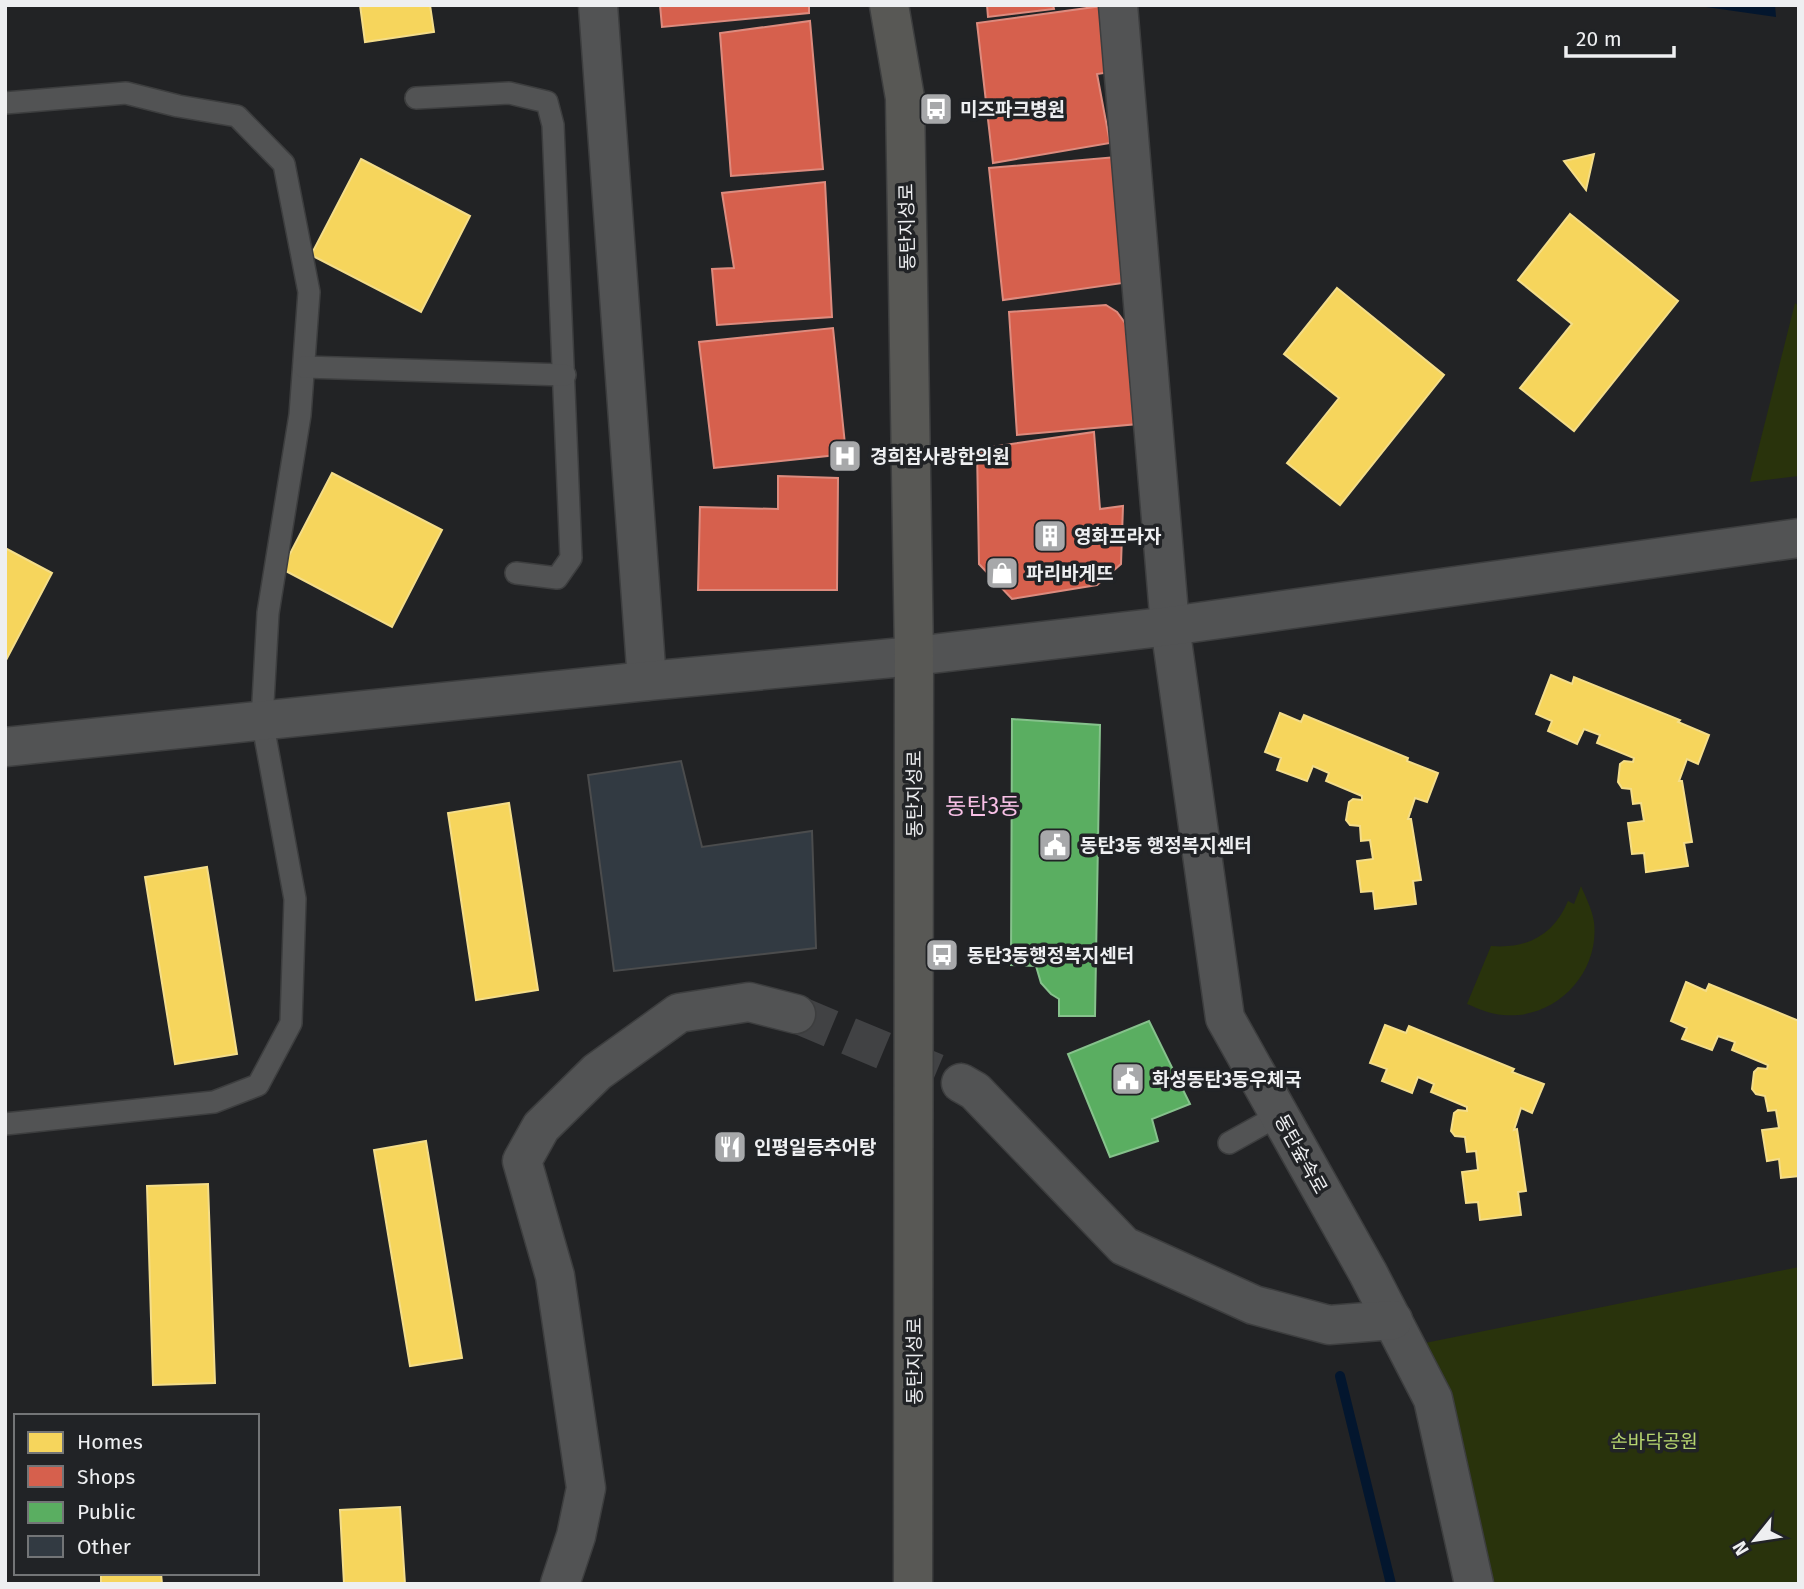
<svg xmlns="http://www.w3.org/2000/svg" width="1804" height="1589" viewBox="0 0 1804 1589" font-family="'Fira Sans','Noto Sans KR',sans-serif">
  <rect width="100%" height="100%" fill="#222325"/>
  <g fill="#29330c">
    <polygon points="1795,303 1799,306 1799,476 1750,482"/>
    <path d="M1581,886C1586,898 1592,909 1594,922C1600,974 1555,1020 1503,1015C1490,1014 1479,1009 1467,1004L1491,946C1527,949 1554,935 1568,901L1574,904Z"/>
    <polygon points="1799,1267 1799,1584 1489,1584 1425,1343"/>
  </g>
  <polygon fill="#03162e" points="1705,5 1775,5 1776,17 1706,7"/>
  <g fill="#f6d55c" stroke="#f4dd89" stroke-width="2">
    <polygon points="360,5 430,5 434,32 365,42"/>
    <polygon points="1594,154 1586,190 1564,161"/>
    <polygon points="361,159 470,216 421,312 311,255"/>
    <polygon points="1570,214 1678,301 1574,431 1520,388 1572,324 1518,280"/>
    <polygon points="1337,288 1444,375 1340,505 1287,463 1339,398 1284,354"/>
    <polygon points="332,473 442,530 392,627 282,569"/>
    <polygon points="5,548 52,573 5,662"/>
    <polygon points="1551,675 1572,684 1574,677 1680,720 1678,722 1709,735 1698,764 1687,759 1679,781 1682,781 1692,842 1684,843 1688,866 1646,872 1644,853 1632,854 1628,823 1644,821 1641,803 1633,804 1631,789 1622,788 1618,782 1620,764 1624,761 1633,762 1634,758 1597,743 1600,735 1584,729 1577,744 1548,731 1552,721 1536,714"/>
    <polygon points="1280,713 1301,722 1304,715 1408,758 1407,761 1438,773 1427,802 1415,798 1408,819 1411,819 1421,880 1413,881 1416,904 1375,909 1373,891 1361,892 1357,861 1373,859 1370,840 1361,841 1360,826 1350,825 1346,820 1349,802 1353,799 1362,800 1362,796 1326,781 1329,773 1313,766 1307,781 1277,770 1281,758 1265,752"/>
    <polygon points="509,803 538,990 476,1000 448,813"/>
    <polygon points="207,867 237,1054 175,1064 145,877"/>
    <polygon points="1686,982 1706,991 1709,984 1799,1021 1799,1176 1781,1178 1779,1159 1767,1161 1762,1130 1779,1128 1776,1110 1768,1111 1765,1096 1756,1094 1752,1089 1754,1072 1758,1068 1767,1069 1768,1065 1732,1050 1735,1042 1718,1036 1712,1050 1682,1039 1687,1028 1671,1021"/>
    <polygon points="1385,1025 1406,1033 1409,1026 1514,1069 1512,1072 1544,1084 1532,1113 1521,1108 1514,1130 1517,1129 1526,1191 1518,1192 1521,1215 1480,1220 1478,1202 1466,1203 1462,1172 1478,1170 1476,1151 1467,1152 1465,1137 1455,1136 1451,1131 1454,1113 1458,1110 1467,1111 1467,1107 1431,1092 1434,1084 1418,1077 1412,1093 1382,1081 1387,1069 1370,1063"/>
    <polygon points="426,1141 462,1358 410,1366 374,1150"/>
    <polygon points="208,1184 215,1383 153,1385 147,1186"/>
    <polygon points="400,1507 405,1584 344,1584 340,1510"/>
    <polygon points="101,1573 161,1573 162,1584 101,1584"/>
  </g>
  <g fill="#d6604d" stroke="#dd8b7e" stroke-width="2">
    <polygon points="660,5 809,5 809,13 662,27"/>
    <polygon points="987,5 1053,5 1054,9 988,17"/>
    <polygon points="1102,6 1111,72 1097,74 1110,143 993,163 977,23"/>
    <polygon points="810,21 823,169 731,176 720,33"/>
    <polygon points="1116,157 1123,283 1003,300 989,168"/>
    <polygon points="825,182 832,317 717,325 712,269 734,268 722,193"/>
    <polygon points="1106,305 1117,312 1125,323 1138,424 1017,435 1009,312"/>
    <polygon points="833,328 846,454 714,468 699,342"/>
    <polygon points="1094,432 1100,509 1123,506 1121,564 1097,585 1012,599 979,564 977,449"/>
    <polygon points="778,476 838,478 837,590 698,590 700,507 778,509"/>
  </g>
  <g fill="#5aae61" stroke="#86c28c" stroke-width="2">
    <polygon points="1012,719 1100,725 1095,1016 1059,1016 1059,999 1051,994 1041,983 1036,966 1011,965"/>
    <polygon points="1149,1021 1190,1104 1152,1119 1158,1141 1110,1157 1068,1054"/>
  </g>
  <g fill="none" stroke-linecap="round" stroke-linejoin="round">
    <polyline stroke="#03162e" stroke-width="10" points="1340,1376 1391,1584"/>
  </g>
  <polygon fill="#323a42" stroke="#4b4c4d" stroke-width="2" points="681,761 702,847 812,831 816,948 614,971 588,775"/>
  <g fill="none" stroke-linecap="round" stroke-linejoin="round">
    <polyline stroke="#414244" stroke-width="38" stroke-dasharray="38 19" stroke-linecap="butt" points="796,1014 961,1083"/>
    <defs>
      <g id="lane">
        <polyline points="416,98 509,93 547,102 553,125 571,558 557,578 516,573"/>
        <polyline points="5,103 126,93 178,106 237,116 284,164 309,292 300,415 268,613 262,720 295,899 291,1023 258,1085 214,1102 5,1124"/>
        <polyline points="304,367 565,375"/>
        <polyline points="1229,1143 1279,1115"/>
      </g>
      <g id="street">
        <polyline points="598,5 647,681"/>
        <polyline points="1118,5 1170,626 1225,1018 1368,1273 1433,1399 1474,1584"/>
        <polyline points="5,747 647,681 914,656 1170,626 1799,538"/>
        <polyline points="961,1083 975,1091 1124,1246 1254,1305 1329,1325 1393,1320"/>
        <polyline points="560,1584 576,1536 586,1488 555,1276 522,1161 541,1127 597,1072 679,1013 749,1002 796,1014"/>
      </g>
      <polyline id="secondary" points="889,5 905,98 914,656 913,1584"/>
    </defs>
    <use href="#lane" stroke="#3d3e3f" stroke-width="24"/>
    <use href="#street" stroke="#3d3e3f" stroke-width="41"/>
    <use href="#secondary" stroke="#3d3e3f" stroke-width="41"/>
    <use href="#lane" stroke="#525354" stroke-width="21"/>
    <use href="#street" stroke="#525354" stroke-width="38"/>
    <use href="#secondary" stroke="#585855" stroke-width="38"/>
  </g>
  <defs>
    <symbol id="bus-square" viewBox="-11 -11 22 22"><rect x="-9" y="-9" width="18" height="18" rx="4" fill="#a7a8aa" stroke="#212326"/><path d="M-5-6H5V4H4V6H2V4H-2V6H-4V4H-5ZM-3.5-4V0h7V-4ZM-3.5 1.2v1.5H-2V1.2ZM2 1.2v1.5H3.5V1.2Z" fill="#fff"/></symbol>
    <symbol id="hospital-square" viewBox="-11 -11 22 22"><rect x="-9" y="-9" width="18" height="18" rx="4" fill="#a7a8aa" stroke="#212326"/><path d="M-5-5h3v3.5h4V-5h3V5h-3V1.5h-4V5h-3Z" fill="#fff"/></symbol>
    <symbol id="building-square" viewBox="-11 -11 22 22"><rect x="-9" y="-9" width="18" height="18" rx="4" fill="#a7a8aa" stroke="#212326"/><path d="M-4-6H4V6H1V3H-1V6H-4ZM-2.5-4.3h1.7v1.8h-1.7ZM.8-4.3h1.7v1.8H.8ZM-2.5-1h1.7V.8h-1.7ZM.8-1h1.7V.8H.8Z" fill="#fff"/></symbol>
    <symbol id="shop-square" viewBox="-11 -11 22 22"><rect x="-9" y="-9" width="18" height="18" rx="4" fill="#a7a8aa" stroke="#212326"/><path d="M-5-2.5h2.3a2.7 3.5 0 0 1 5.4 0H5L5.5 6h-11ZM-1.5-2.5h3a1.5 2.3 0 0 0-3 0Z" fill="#fff"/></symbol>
    <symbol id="civic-square" viewBox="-11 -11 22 22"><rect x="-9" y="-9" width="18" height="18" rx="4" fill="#a7a8aa" stroke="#212326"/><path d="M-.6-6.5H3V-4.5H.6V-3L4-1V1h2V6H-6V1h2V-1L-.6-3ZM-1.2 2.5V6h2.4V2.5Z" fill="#fff"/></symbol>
    <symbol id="restaurant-square" viewBox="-11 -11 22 22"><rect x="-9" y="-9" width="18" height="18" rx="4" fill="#a7a8aa" stroke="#212326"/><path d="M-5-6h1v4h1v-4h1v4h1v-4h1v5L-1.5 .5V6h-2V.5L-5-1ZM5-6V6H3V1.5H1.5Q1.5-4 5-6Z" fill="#fff"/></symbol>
  </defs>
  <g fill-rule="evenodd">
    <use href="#bus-square" x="917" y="90" width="38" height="38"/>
    <use href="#hospital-square" x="826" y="437" width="38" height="38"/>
    <use href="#building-square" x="1031" y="517" width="38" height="38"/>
    <use href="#shop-square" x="983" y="554" width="38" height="38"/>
    <use href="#civic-square" x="1036" y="826" width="38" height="38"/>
    <use href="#bus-square" x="923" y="936" width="38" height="38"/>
    <use href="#civic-square" x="1109" y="1060" width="38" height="38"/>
    <use href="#restaurant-square" x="711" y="1128" width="38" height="38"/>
  </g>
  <g text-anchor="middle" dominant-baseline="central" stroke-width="7" stroke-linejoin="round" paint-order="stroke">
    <g font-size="19" font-weight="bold" fill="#eeeff1" stroke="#212326" text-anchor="start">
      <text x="960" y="109">미즈파크병원</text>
      <text x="870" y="456">경희참사랑한의원</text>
      <text x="1074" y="536">영화프라자</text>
      <text x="1026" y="573">파리바게뜨</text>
      <text x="1080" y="845">동탄3동 행정복지센터</text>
      <text x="967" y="955">동탄3동행정복지센터</text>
      <text x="1152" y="1079">화성동탄3동우체국</text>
      <text x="754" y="1147">인평일등추어탕</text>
    </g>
    <g font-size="19" fill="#eeeff1" stroke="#212326">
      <text transform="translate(907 227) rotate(-91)">동탄지성로</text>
      <text transform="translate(914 794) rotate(-90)">동탄지성로</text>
      <text transform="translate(1301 1154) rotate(61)">동탄숲속로</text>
      <text transform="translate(914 1361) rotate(-90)">동탄지성로</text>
    </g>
    <g font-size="19" fill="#b6d56f" stroke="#212326">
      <text x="1654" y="1441">손바닥공원</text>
    </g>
    <g font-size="23" fill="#f8c0e6" stroke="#212326">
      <text x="983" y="806">동탄3동</text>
    </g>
  </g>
  <rect width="1804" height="1589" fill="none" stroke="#eeeff1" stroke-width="14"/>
  <rect x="14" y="1414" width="245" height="161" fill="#212326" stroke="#737577" stroke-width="2"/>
  <rect x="28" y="1432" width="35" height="21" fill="#f6d55c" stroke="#737577" stroke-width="2"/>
  <text x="77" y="1449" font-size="21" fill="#eeeff1">Homes</text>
  <rect x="28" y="1466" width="35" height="21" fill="#d6604d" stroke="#737577" stroke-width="2"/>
  <text x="77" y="1484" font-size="21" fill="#eeeff1">Shops</text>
  <rect x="28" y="1502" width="35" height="21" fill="#5aae61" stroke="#737577" stroke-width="2"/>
  <text x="77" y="1519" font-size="21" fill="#eeeff1">Public</text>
  <rect x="28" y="1536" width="35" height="21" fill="#323a42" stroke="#737577" stroke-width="2"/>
  <text x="77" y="1554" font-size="21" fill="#eeeff1">Other</text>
  <g transform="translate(1755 1540) rotate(240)" stroke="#212326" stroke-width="5" paint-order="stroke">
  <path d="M0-5L12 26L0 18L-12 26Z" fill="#eeeff1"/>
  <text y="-10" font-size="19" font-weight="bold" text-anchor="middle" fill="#eeeff1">N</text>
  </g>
  <path d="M1566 46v10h108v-10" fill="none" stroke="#eeeff1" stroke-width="3.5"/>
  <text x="1576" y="46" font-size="21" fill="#eeeff1" stroke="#212326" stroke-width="5" paint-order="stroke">20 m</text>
</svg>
